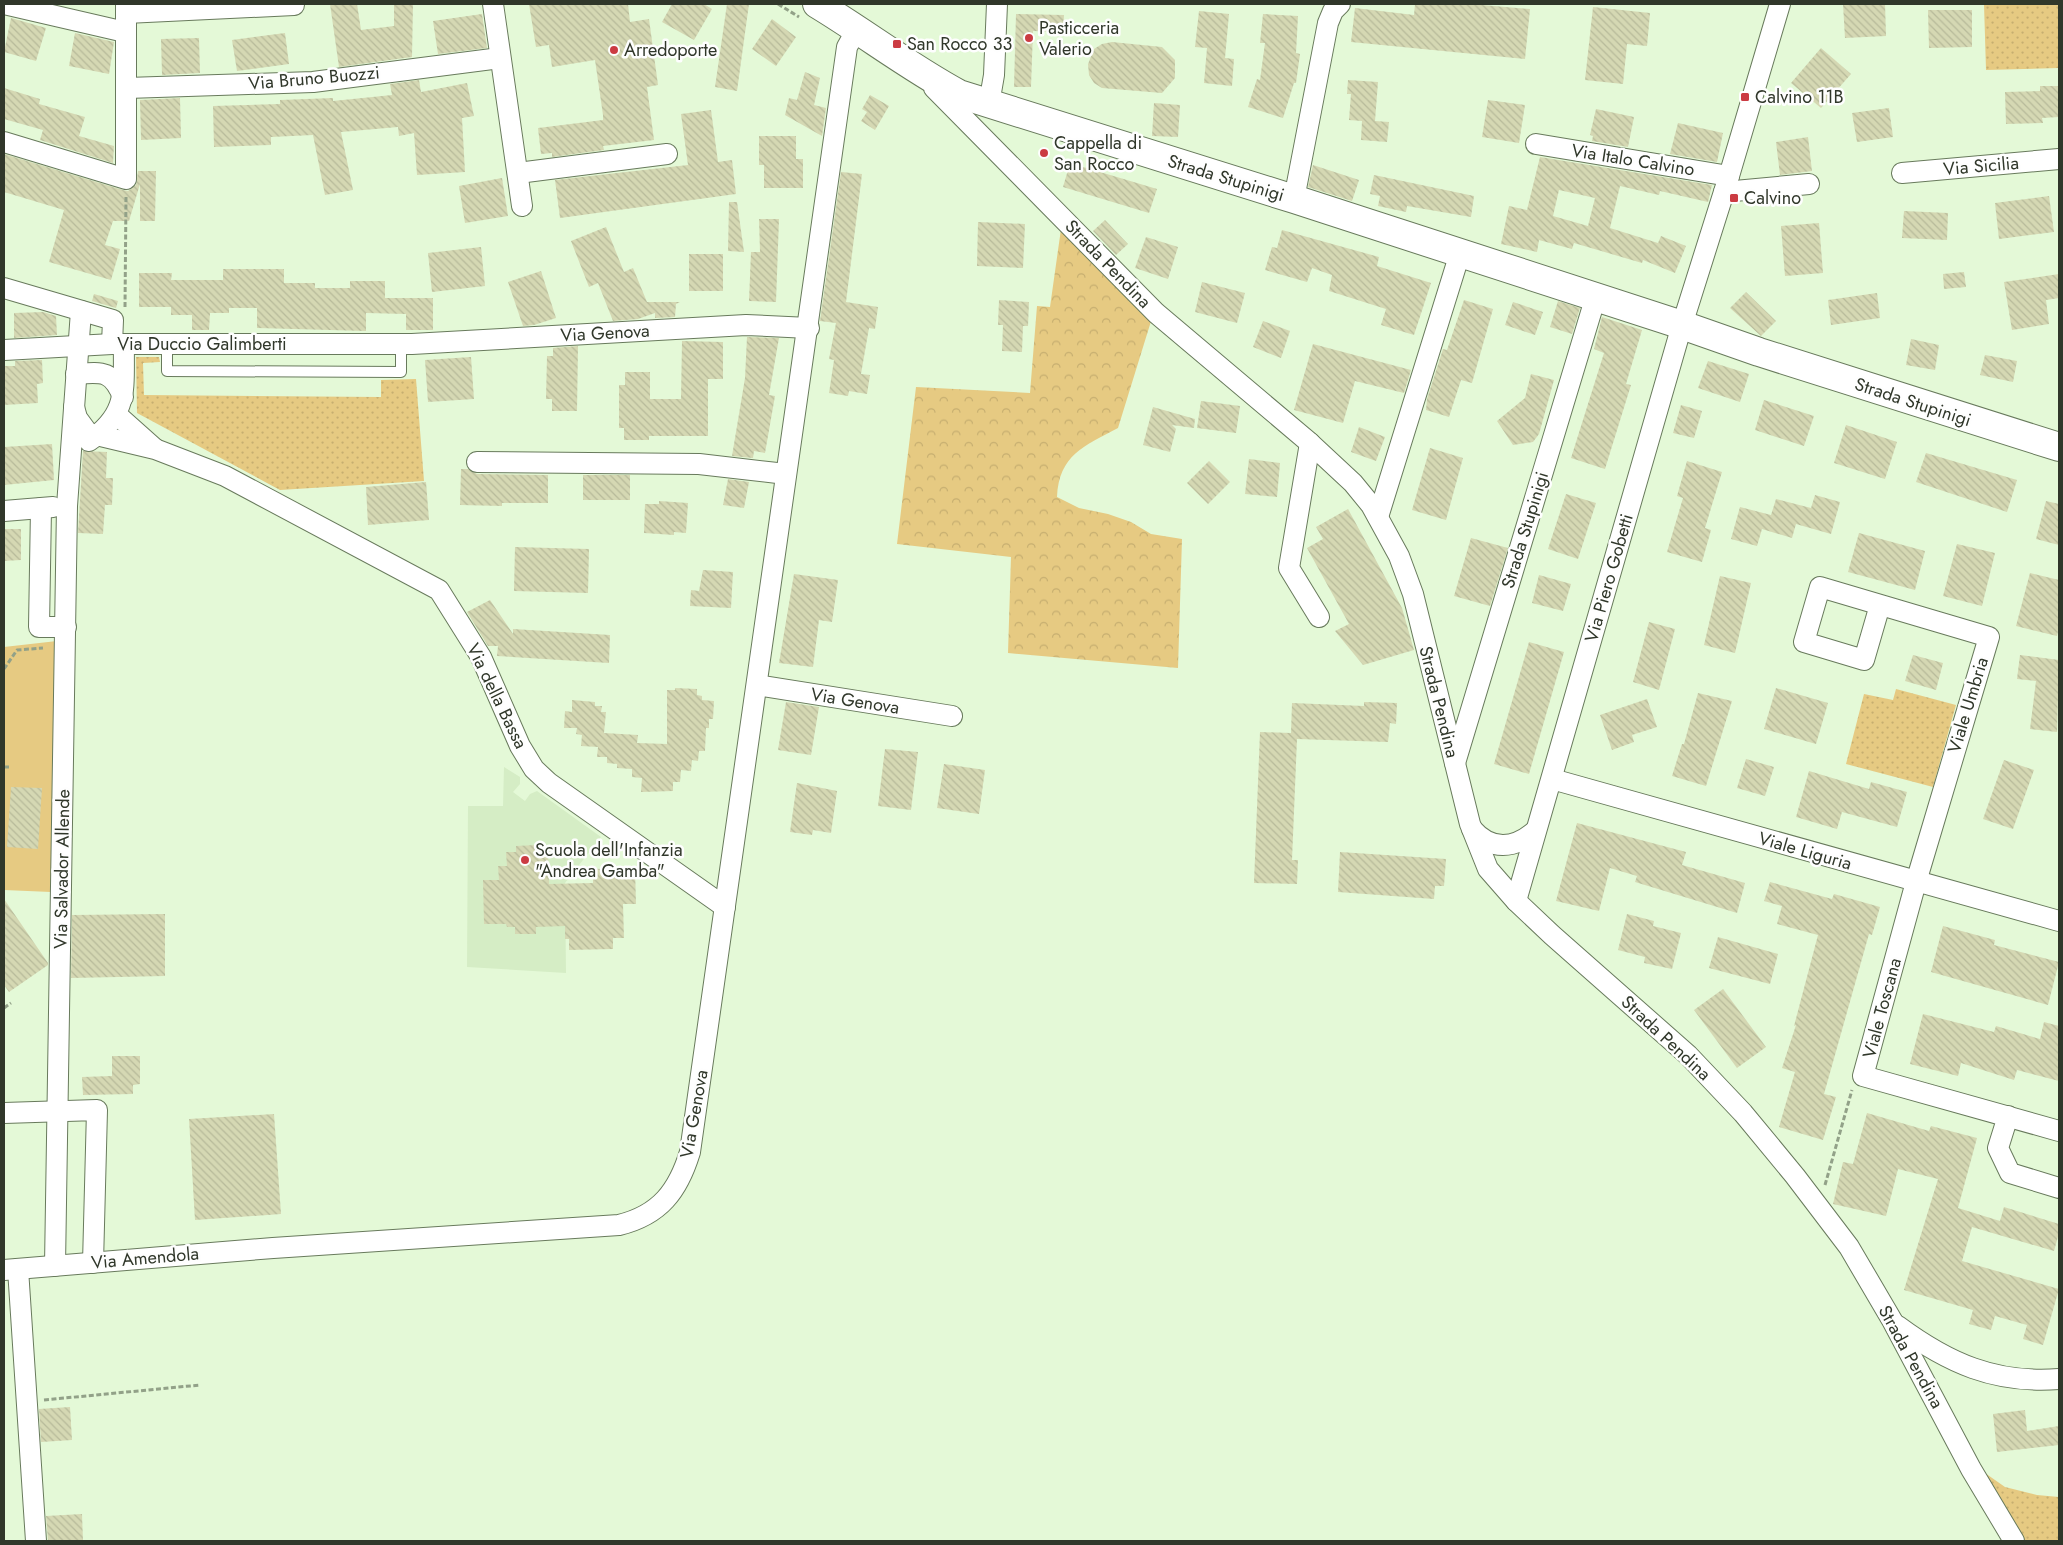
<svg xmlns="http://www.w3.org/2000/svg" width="2063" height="1545" viewBox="0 0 2063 1545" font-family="Jost,sans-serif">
  <defs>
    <pattern id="grass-dots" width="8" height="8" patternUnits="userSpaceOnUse" patternTransform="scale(1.25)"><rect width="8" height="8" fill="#e6ca82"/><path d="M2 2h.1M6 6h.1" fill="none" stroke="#c6ae70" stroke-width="1.8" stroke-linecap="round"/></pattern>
    <pattern id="forest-crowns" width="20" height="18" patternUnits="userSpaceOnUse" patternTransform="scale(1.25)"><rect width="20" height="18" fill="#e6ca82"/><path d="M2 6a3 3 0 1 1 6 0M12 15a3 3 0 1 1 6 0" fill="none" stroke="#c6ae70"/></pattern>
    <pattern id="building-back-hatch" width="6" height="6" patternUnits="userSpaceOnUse" patternTransform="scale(1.25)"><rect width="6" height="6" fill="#d5d8b3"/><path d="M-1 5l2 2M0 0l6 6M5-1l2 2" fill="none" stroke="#b7ba9a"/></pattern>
  </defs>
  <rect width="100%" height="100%" fill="#e4f9d7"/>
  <polygon fill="#d5edc5" points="504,767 520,777 520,784 513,792 525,801 530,794 537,791 601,837 565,883 566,973 467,967 468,806 503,806"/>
  <g fill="url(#grass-dots)">
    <polygon points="1984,4 2059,4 2059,68 1986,70"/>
    <polygon points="136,357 159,357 160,362 143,363 144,395 381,397 381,380 416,379 424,481 280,490 137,413"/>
    <polygon points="1896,689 1956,705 1933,787 1846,764 1864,694 1893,700"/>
    <polygon points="1975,1466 2005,1487 2037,1495 2059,1497 2059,1541 2020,1541"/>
  </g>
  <path fill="url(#forest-crowns)" d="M1062,222L1152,318L1118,428C1084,446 1059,455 1057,497L1079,508L1108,514L1131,522L1151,534L1182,539L1178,668L1008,653L1011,557L897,544L916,387L1030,393L1037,306L1050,307Z"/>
  <polygon fill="#e6ca82" points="57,641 51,892 4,890 4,647"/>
  <g fill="url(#building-back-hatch)" fill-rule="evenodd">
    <polygon points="330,4 357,4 361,30 394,26 394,5 413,4 412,57 339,67"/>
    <polygon points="529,4 628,4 630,22 649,19 658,85 647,87 654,140 603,146 604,150 552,157 552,153 541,154 538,128 603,120 603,115 595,60 552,67 549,45 536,47"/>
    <polygon points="672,4 704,4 712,9 694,40 662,22"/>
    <polygon points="727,4 749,4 737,91 715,87"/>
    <polygon points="1415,4 1470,4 1530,9 1525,59 1351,42 1355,8 1414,15"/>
    <polygon points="1843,4 1885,4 1886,36 1845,38"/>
    <polygon points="1593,7 1650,13 1647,46 1627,44 1623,84 1585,80"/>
    <polygon points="1928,10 1972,10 1972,47 1929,48"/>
    <polygon points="1199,11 1229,14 1225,58 1234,59 1232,86 1204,83 1207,48 1195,47"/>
    <polygon points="482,14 487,48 438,54 433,21"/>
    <polygon points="1016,14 1064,15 1063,32 1033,31 1031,87 1014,87"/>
    <polygon points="1263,14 1298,16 1296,53 1300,54 1296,83 1294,83 1283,118 1248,107 1257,79 1260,80 1265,43 1260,43"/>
    <polygon points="11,18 46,28 36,61 4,52"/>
    <polygon points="772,19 796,37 776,66 752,49"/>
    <polygon points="75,33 114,42 109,74 69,66"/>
    <polygon points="285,33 289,64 237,71 232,40"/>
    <polygon points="199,38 200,73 162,75 161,39"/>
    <polygon points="1112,42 1162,47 1175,60 1175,78 1162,93 1102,88 1094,83 1089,75 1088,64 1094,49 1102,44"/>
    <polygon points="1821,48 1851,74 1821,108 1791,83"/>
    <polygon points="805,72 820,78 814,105 826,108 822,136 785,115 789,98 797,100"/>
    <polygon points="419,80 421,92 467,83 474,116 462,118 465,172 417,175 414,133 399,136 398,127 341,132 353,190 325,195 313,135 271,137 271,145 214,147 213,106 280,104 280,100 333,98 333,101 392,95 390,84"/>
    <polygon points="1348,80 1378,82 1375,121 1389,122 1387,142 1361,140 1362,121 1349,120 1351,94 1347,94"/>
    <polygon points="2040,86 2059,86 2059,117 2042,118 2043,123 2006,124 2005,92 2040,91"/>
    <polygon points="4,88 40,99 39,104 85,117 79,136 114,146 113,163 40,140 43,130 4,119"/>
    <polygon points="870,95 889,106 875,130 861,121 867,112 862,109"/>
    <polygon points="180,98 181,138 141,140 140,100"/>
    <polygon points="1488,100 1525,105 1519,143 1482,137"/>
    <polygon points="1154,103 1180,105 1178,137 1152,136"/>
    <polygon points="1889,108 1893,137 1857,142 1852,113"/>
    <polygon points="1596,109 1634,117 1628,147 1592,141 1593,136 1590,135"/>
    <polygon points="711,110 718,162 732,160 736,194 560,218 555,180 688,165 681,114"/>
    <polygon points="1678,123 1723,133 1717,162 1670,154"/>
    <polygon points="759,136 796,136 796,159 803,159 803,188 764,188 764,165 759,165"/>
    <polygon points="1808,137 1812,171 1780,175 1776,142"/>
    <polygon points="4,154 123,190 128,191 136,185 138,171 156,171 155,221 140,221 140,184 129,221 113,221 105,245 120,249 111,280 49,262 64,210 4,192"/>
    <path d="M1540,157L1712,185L1708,202L1660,191L1659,195L1620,186L1610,228L1658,243L1661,236L1686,246L1675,273L1643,260L1642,263L1574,243L1572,249L1539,240L1537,252L1501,244L1509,206L1527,210ZM1559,190L1595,198L1588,226L1553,216Z"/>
    <polygon points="1070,163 1157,189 1149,213 1063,187"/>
    <polygon points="1313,165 1359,180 1352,201 1308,187"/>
    <polygon points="841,172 862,174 846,302 878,307 875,329 869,328 861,374 870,375 867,394 849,391 848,396 829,393 834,360 829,359 836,323 820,321"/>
    <polygon points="1374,175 1474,196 1471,217 1407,206 1406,212 1378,206 1380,196 1370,194"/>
    <polygon points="502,178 508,216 465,223 459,186"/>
    <polygon points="2049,196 2054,232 1999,239 1995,203"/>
    <polygon points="729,202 737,202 744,252 728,251"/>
    <polygon points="1904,211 1948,213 1947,240 1902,238"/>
    <polygon points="759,219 779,219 776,302 749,301 751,252 760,252"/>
    <polygon points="1105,220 1128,244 1116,255 1093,231"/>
    <polygon points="978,222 1025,224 1023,268 977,266"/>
    <polygon points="1819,223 1823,273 1785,276 1781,226"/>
    <polygon points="606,227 624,272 633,268 647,302 680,302 676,304 675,317 655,318 655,313 638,319 613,321 598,283 589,287 571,241"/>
    <polygon points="1282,230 1379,257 1377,266 1431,283 1414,335 1381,325 1386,309 1329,291 1332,275 1312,268 1307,282 1265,270 1272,247 1277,248"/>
    <polygon points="1146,237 1178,247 1168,279 1135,268"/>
    <polygon points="481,247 485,286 432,292 428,253"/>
    <rect x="689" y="254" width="34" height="37"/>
    <polygon points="223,269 284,269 284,283 315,283 315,288 350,288 350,281 385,281 385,298 433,298 433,330 406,330 406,314 366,313 366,331 257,328 257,308 229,308 229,313 210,313 209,330 192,330 192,315 171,315 171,307 139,307 139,273 172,273 171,280 223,280"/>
    <polygon points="541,271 556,318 534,325 523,326 508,282"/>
    <polygon points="1964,272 1966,287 1944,289 1943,274"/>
    <polygon points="2059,274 2059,298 2046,300 2049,324 2012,330 2004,282"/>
    <polygon points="1202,282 1245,293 1237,323 1195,312"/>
    <polygon points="1746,292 1776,321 1761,336 1730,308"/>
    <polygon points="1877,293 1880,318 1831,325 1828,300"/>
    <polygon points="94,294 118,301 116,308 92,301"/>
    <polygon points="999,300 1029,302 1028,326 1023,326 1022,352 1002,351 1003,325 998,325"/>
    <polygon points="1464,300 1493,309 1472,383 1461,380 1449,417 1426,410 1427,399 1443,349 1447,350"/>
    <polygon points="1558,301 1580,308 1572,334 1550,327"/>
    <polygon points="1513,302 1543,312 1535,335 1505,325"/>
    <polygon points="43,312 56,316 57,335 14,338 14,313"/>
    <polygon points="1602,317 1642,330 1626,384 1631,385 1605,469 1571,458 1604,353 1594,349"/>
    <polygon points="1263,321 1290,331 1281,358 1253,347"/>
    <polygon points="747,337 779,338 769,395 775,396 765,453 754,451 753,458 732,456 745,378"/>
    <polygon points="1911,339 1939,345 1935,370 1906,365"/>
    <polygon points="682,341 723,342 723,379 708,379 708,436 649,436 649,440 624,440 624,428 619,428 619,385 625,385 625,372 650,372 650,399 681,399"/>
    <polygon points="1313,344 1411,370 1404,393 1355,381 1343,423 1294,410"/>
    <polygon points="578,346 577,411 552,411 552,399 546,399 547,356 553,356 553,348"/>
    <polygon points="1985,355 2017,361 2013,382 1980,375"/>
    <polygon points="471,357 474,399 428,402 425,360"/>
    <polygon points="42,360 43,383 37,384 38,403 4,405 4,366 15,366 15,361"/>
    <polygon points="1708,361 1749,374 1740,402 1698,388"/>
    <polygon points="1531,374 1554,380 1539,434 1533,442 1513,445 1497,421 1525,398"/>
    <polygon points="1764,400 1814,416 1804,446 1755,430"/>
    <polygon points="1201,401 1240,406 1236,433 1197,428"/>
    <polygon points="1681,405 1702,411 1694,438 1673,433"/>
    <polygon points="1153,407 1195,419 1194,428 1172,425 1176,429 1170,452 1143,445"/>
    <polygon points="1846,425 1897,442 1885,479 1834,463"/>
    <polygon points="1359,427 1385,437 1376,461 1351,452"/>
    <polygon points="52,444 54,480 4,485 4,447"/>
    <polygon points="1430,448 1463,458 1446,520 1412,510"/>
    <polygon points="83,451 107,452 106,478 113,478 112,505 105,505 103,534 78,533"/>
    <polygon points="1926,453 2017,480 2007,512 1916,482"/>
    <polygon points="1249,459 1280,463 1277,497 1245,494"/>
    <polygon points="1209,461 1230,482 1208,504 1187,483"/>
    <polygon points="1687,461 1722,472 1705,528 1711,530 1702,562 1667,552 1683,498 1677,496"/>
    <polygon points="461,469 468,469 477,474 548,475 548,503 502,503 502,506 460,505"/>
    <rect x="583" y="475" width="47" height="25"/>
    <polygon points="728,479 749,482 744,508 723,505"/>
    <polygon points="426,482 429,520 368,525 366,487"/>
    <polygon points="1566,494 1596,503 1578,559 1548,549"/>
    <polygon points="1815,495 1840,502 1831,534 1796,524 1792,538 1762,529 1757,546 1731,539 1740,507 1771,515 1776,499 1811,508"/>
    <polygon points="659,501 688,503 686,533 674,532 674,535 644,533 645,504 659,504"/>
    <polygon points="2046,501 2059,504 2059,545 2036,539"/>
    <polygon points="1348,509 1402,608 1414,650 1363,665 1335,631 1349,624 1307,548 1323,539 1316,527"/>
    <polygon points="4,529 21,529 21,560 4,561"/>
    <polygon points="1859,533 1925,551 1915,590 1848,572"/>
    <polygon points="1471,538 1508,548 1490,606 1454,596"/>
    <polygon points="1957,544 1995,553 1982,606 1943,596"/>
    <polygon points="515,547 589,549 588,593 514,591"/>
    <polygon points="703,570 733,572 731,608 690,606 691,590 699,591"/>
    <polygon points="2030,573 2059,580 2059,627 2057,636 2016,626"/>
    <polygon points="794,574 838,580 832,622 819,620 813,667 779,663"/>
    <polygon points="1539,575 1571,584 1563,611 1532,603"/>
    <polygon points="1720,576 1751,583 1735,653 1704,645"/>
    <polygon points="490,600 513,634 513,629 610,635 609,663 497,656 498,646 488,646 467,612"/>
    <polygon points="1649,622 1675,629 1659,690 1633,682"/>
    <polygon points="1529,642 1564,652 1529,774 1494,764"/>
    <polygon points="1913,655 1943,663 1936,690 1905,681"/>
    <polygon points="2020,655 2059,660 2057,732 2030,729 2036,681 2017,679"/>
    <polygon points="675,688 697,689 697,695 702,696 702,700 714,701 713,719 709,719 709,728 706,728 705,751 699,751 698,761 692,760 691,771 681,770 680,782 673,782 673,791 641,792 642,778 632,777 632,769 617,768 617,764 607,763 607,757 597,757 598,747 581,746 582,735 576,734 577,728 564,728 565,711 572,712 572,700 595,702 595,706 602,706 601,712 606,712 604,733 638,735 637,743 667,744 667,690 675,690"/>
    <polygon points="1776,688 1828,703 1816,744 1764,729"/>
    <polygon points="1698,693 1732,701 1706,786 1672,776 1682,744 1684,744"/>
    <polygon points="1647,699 1657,727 1632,735 1634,742 1612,750 1600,715"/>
    <polygon points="786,702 819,707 811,755 778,750"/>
    <polygon points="1364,702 1397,703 1396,724 1390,723 1388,742 1297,739 1292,860 1298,860 1297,884 1254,883 1260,732 1291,733 1292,703 1364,706"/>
    <polygon points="885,749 918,752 911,810 878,806"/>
    <polygon points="1746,759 1774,767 1765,796 1737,788"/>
    <polygon points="2004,760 2034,770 2013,829 1983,819"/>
    <polygon points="944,764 985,770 979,814 937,808"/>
    <polygon points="1809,771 1869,789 1871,782 1907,792 1897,827 1842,812 1837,829 1796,817"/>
    <polygon points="797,783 837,791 831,833 813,830 812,835 790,832"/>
    <polygon points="11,787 42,788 38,849 7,847"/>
    <polygon points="1577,823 1686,852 1682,865 1745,883 1737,913 1635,882 1637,876 1610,868 1599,911 1556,901"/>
    <polygon points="536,845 536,852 548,851 549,884 593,883 593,869 635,868 636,904 623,904 624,938 613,938 613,949 569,950 569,939 565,939 565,926 536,927 536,934 515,934 515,927 507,927 506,924 484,924 483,880 499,880 498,866 507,866 506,852 516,852 516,846"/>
    <polygon points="1340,852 1446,859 1444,886 1435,886 1434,899 1338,892"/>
    <polygon points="1770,882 1832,899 1834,894 1880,907 1872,935 1869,934 1824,1094 1836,1097 1823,1140 1779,1127 1795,1072 1782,1068 1796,1025 1794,1026 1818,935 1777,924 1782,906 1764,901"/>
    <polygon points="4,899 48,963 48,965 9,992 4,985"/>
    <polygon points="165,914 165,976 71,978 72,915"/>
    <polygon points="1627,914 1654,921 1653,926 1681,933 1672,969 1644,963 1645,957 1618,950"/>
    <polygon points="1943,926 1995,940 1994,945 2059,962 2048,1005 1931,972"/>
    <polygon points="1718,937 1778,954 1770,984 1709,968"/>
    <polygon points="1723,989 1766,1047 1737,1068 1694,1010"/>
    <polygon points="1923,1014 1994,1032 1996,1026 2040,1039 2044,1022 2059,1026 2059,1081 2017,1070 2014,1080 1961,1063 1958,1076 1910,1064"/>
    <polygon points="112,1056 140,1056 140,1084 133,1085 133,1094 83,1095 82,1077 112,1076"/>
    <polygon points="1867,1113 1929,1131 1931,1126 1977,1138 1958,1208 2000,1221 2004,1207 2059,1224 2059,1233 2054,1251 1972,1227 1962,1261 2059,1289 2043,1345 2023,1339 2027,1325 1995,1316 1991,1330 1969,1324 1973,1310 1904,1290 1938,1179 1898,1169 1886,1216 1833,1204 1843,1162 1853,1164"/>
    <polygon points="274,1114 281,1214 195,1220 189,1119"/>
    <polygon points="70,1407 72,1440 41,1442 39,1409"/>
    <polygon points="2025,1410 2027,1431 2059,1426 2059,1445 1997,1452 1993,1414"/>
    <polygon points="82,1514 83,1541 48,1541 46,1516"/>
  </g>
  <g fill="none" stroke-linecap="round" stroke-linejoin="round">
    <defs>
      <polyline id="lane" points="167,344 167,371 401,372 401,343"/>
      <g id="street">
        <polyline points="4,4 125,32"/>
        <polyline points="493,4 522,206"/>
        <polyline points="126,13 294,5"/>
        <polyline points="127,88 313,82 500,58"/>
        <polyline points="934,88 1156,313 1310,443 1353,483 1371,505 1399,556 1413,594 1470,824 1488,869 1516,901 1552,935 1688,1055 1743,1113 1795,1176 1849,1247 1893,1322 1971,1469 2014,1541"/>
        <polyline points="989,104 994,75 997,4"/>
        <polyline points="4,142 126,179 126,4"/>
        <polyline points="1536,144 1729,176"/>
        <polyline points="518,173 667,154"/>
        <polyline points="1902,173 2059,159"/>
        <polyline points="1724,192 1809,184"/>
        <polyline points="1294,199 1328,23 1333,11 1340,4"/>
        <polyline points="4,288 113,320 112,344"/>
        <polyline points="4,350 112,344 412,344 746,325 809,328"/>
        <path d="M76,374C102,372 112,370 123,397"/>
        <polyline points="74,407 77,418 88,433 155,449 225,476 439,590 481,657 520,746 534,769 549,783 725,907"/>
        <polyline points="117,415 154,448"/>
        <path d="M89,441C130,413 123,388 124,344"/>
        <polyline points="1310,443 1289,568 1319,617"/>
        <polyline points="477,462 699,464 786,474"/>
        <polyline points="41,508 39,627 66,627"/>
        <polyline points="4,511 53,507"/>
        <polyline points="1378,517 1460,253"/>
        <polyline points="1880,605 1864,660 1804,642 1820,587 1989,637 1916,882 1863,1076 2059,1131"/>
        <polyline points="757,685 952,716"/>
        <polyline points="1455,763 1596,296"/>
        <polyline points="1552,779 2059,921"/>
        <path d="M1472,829C1491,851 1514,849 1535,831"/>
        <polyline points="1516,901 1682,325 1729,176 1780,4"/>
        <polyline points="4,1113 97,1110 93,1263"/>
        <polyline points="2008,1116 1998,1148 2010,1173 2059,1188"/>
        <polyline points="55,1266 67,506 81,311"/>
        <polyline points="18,1269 36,1541"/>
        <path d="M4,1270L273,1248L619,1225C660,1215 678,1191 690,1152L847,47L857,29"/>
        <path d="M1898,1326C1948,1363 1995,1384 2059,1379"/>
      </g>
      <path id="secondary" d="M817,4C865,33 909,67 959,94L1294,199L1682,325L1759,352L2059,447"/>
    </defs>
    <use href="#lane" stroke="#687a5c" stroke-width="12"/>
    <use href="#street" stroke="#687a5c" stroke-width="22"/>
    <use href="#secondary" stroke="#687a5c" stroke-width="30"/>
    <g stroke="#92a188" stroke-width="3" stroke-dasharray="5 2.5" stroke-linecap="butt">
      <polyline points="778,4 799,17"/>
      <polyline points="125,307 126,196"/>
      <polyline points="4,669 17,650 43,648"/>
      <polyline points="4,767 11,767"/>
      <polyline points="4,1008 11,1003"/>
      <polyline points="1825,1185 1852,1090"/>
      <polyline points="44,1400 200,1385"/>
    </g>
    <use href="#lane" stroke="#fff" stroke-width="10"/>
    <use href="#street" stroke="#fff" stroke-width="20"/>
    <use href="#secondary" stroke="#fff" stroke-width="28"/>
  </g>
  <g fill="#cb3b42" stroke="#fefefe" stroke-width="2">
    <circle cx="1029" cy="38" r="5"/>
    <rect x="892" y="39" width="10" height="10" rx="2.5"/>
    <circle cx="614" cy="50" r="5"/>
    <rect x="1740" y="92" width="10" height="10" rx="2.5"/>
    <circle cx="1044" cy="153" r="5"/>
    <rect x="1729" y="193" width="10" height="10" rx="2.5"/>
    <circle cx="525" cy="860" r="5"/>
  </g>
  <g text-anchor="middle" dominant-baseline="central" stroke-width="5" stroke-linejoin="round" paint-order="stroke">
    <g font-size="18" fill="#30372a" stroke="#fefefe" text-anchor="start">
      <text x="1039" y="28">Pasticceria<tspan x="1039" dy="21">Valerio</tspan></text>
      <text x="907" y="44">San Rocco 33</text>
      <text x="624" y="50">Arredoporte</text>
      <text x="1755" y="97">Calvino 11B</text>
      <text x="1054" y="143">Cappella di<tspan x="1054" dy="21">San Rocco</tspan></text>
      <text x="1744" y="198">Calvino</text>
      <text x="535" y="850">Scuola dell'Infanzia<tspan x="535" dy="21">"Andrea Gamba"</tspan></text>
    </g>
    <g font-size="18" fill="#30372a" stroke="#fefefe">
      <text transform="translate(314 78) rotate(-5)">Via Bruno Buozzi</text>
      <text transform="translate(1633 160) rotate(9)">Via Italo Calvino</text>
      <text transform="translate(1981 166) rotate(-5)">Via Sicilia</text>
      <text transform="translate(1226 178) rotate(17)">Strada Stupinigi</text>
      <text transform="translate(1108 264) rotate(46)">Strada Pendina</text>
      <text transform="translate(605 333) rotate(-3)">Via Genova</text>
      <text x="202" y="344">Via Duccio Galimberti</text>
      <text transform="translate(1913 402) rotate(18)">Strada Stupinigi</text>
      <text transform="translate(1525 530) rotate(-73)">Strada Stupinigi</text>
      <text transform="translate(1609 578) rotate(-74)">Via Piero Gobetti</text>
      <text transform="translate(497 696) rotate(64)">Via della Bassa</text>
      <text transform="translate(855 701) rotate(9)">Via Genova</text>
      <text transform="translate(1439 702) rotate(76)">Strada Pendina</text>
      <text transform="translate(1968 705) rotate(-73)">Viale Umbria</text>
      <text transform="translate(1805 851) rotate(16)">Viale Liguria</text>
      <text transform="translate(62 869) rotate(-89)">Via Salvador Allende</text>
      <text transform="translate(1882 1008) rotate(-75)">Viale Toscana</text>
      <text transform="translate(1666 1038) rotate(43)">Strada Pendina</text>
      <text transform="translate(694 1114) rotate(-80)">Via Genova</text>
      <text transform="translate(145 1258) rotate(-5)">Via Amendola</text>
      <text transform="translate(1911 1357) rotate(61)">Strada Pendina</text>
    </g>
  </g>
  <rect width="2063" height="1545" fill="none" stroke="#30372a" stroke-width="10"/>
</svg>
